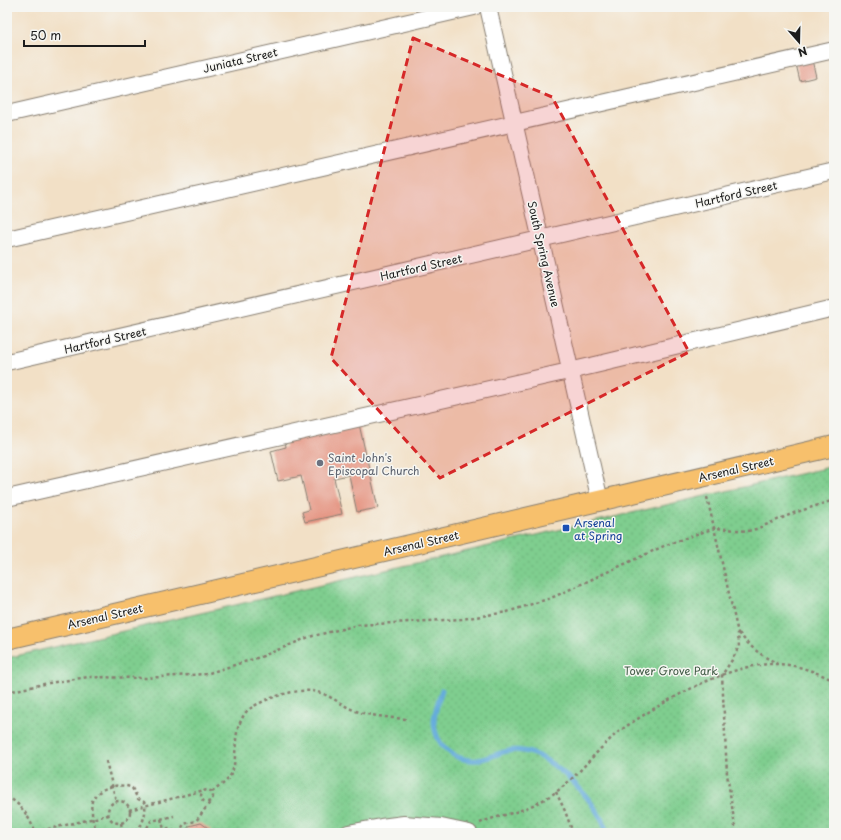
<svg xmlns="http://www.w3.org/2000/svg" width="841" height="840" viewBox="0 0 841 840" font-family="'Playpen Sans',sans-serif">
  <defs>
    <pattern id="park-dots" width="8" height="8" patternUnits="userSpaceOnUse"><rect width="8" height="8" fill="#7fce8f"/><path d="M2 2h.1M6 6h.1" fill="none" stroke="#6db07b" stroke-width="1.8" stroke-linecap="round"/></pattern>
  </defs>
  <rect width="100%" height="100%" fill="#f6f6f2"/>
  <filter id="ink" filterUnits="userSpaceOnUse"><feTurbulence type="fractalNoise" baseFrequency=".025" numOctaves="2"/><feDisplacementMap in="SourceGraphic" scale="8" xChannelSelector="R" yChannelSelector="G"/><feConvolveMatrix kernelMatrix="1 2 1 2 8 2 1 2 1" color-interpolation-filters="sRGB"/></filter>
  <filter id="wash" filterUnits="userSpaceOnUse"><feTurbulence type="fractalNoise" baseFrequency=".012" numOctaves="4" result="noise"/><feDisplacementMap in="SourceGraphic" scale="16" xChannelSelector="R" yChannelSelector="G"/><feGaussianBlur stdDeviation="0.9" result="paint"/><feColorMatrix in="noise" values="0 0 0 0 0 0 0 0 0 0 0 0 0 0 0 0 0 1.4 0 .05"/><feComposite in="paint" operator="in"/></filter>
  <g filter="url(#wash)">
    <rect width="100%" height="100%" fill="#f2e0c6"/>
    <polygon fill="url(#park-dots)" stroke="#4e7556" points="834,466 834,833 7,833 7,658"/>
    <g fill="none" stroke-linecap="round" stroke-linejoin="round">
      <path stroke="#65acdb" stroke-width="5" d="M442,690C439,699 434,712 434,722C435,745 454,762 477,760C493,758 506,747 523,751C554,756 599,803 607,833"/>
    </g>
    <g id="blocks">
      <g fill="#e48f7b">
        <polygon points="812,60 816,77 800,81 796,64"/>
        <polygon points="359,424 378,508 357,512 349,475 334,478 342,514 305,522 302,512 309,510 301,476 278,481 271,451 286,447 285,440"/>
        <polygon points="201,823 211,830 212,833 185,833 189,826"/>
      </g>
    </g>
  </g>
  <g filter="url(#ink)">
    <use href="#blocks" fill-opacity="0" stroke="#877e71" stroke-width="1"/>
    <g fill="none" stroke-linecap="round" stroke-linejoin="round">
      <defs>
        <g id="minor">
          <polyline points="488,7 600,501"/>
          <polyline points="7,114 474,7"/>
          <polyline points="7,239 834,50"/>
          <polyline points="7,362 834,171"/>
          <polyline points="7,498 591,366 834,308"/>
          <polyline points="348,833 381,827 404,824 441,827 469,833"/>
        </g>
        <polyline id="major" points="7,639 834,446"/>
      </defs>
      <use href="#minor" stroke="#877e71" stroke-width="18"/>
      <use href="#major" stroke="#877e71" stroke-width="22"/>
      <g stroke="#877e71" stroke-width="2.5" stroke-dasharray="3 3" stroke-linecap="butt">
        <polyline points="707,497 738,633 739,647 732,660 722,675 727,774 736,833"/>
        <path d="M739,633C750,647 761,656 777,663"/>
        <polyline points="7,692 49,683 88,677 146,678 206,674 263,656 309,637 358,625 462,619 507,612 551,598 666,545 694,535 715,528 748,531 756,529 794,513 834,500"/>
        <polyline points="106,761 116,801"/>
        <circle cx="207" cy="796" r="6"/>
        <path d="M212,792C218,787 226,783 230,776C238,764 233,741 239,725C241,720 245,711 251,708C266,698 294,689 312,691C329,693 340,705 356,711C371,716 391,718 407,719"/>
        <polyline points="556,792 565,811 573,833"/>
        <path d="M7,796C24,807 27,815 36,833"/>
        <circle cx="119" cy="812" r="11"/>
        <polyline points="129,810 204,790"/>
        <polyline points="161,819 164,829"/>
        <polyline points="121,823 123,833"/>
        <path d="M480,823C493,817 508,815 521,810C532,806 546,799 556,792C578,776 594,753 615,735C625,726 638,719 650,711C684,691 735,663 776,664C796,664 817,672 834,681"/>
        <polyline points="36,832 108,815"/>
        <path d="M105,833C94,829 92,823 92,811C91,807 91,803 93,799C99,787 120,782 132,788L138,799L144,802C147,810 144,817 142,824L134,833"/>
        <polyline points="144,833 151,821 174,816"/>
        <polyline points="156,833 158,831 169,828 177,833"/>
        <polyline points="179,833 184,824 196,821 211,801"/>
      </g>
      <use href="#minor" stroke="#fff" stroke-width="16"/>
      <use href="#major" stroke="#f7c06c" stroke-width="20"/>
    </g>
  </g>
  <path fill="#d62828" fill-opacity="0.2" stroke="#d62828" stroke-width="3" stroke-dasharray="8 5" stroke-linejoin="round" d="M413,38L552,97L689,352L440,478L331,358Z"/>
  <circle fill="#6b7280" stroke="#f6f6f2" stroke-width="1.5" cx="320" cy="463" r="4"/>
  <rect fill="#1a4fb4" stroke="#f6f6f2" stroke-width="1.5" x="562" y="524" width="8" height="8" rx="2"/>
  <g text-anchor="middle" dominant-baseline="central" stroke-width="3" stroke-linejoin="round" paint-order="stroke">
    <g font-size="11" fill="#1c1c1c" stroke="#f6f6f2">
      <text transform="translate(240 60) rotate(-13)">Juniata Street</text>
      <text transform="translate(736 194) rotate(-13)">Hartford Street</text>
      <text transform="translate(544 254) rotate(77)">South Spring Avenue</text>
      <text transform="translate(421 267) rotate(-13)">Hartford Street</text>
      <text transform="translate(105 340) rotate(-13)">Hartford Street</text>
      <text transform="translate(736 469) rotate(-13)">Arsenal Street</text>
      <text transform="translate(421 543) rotate(-13)">Arsenal Street</text>
      <text transform="translate(105 616) rotate(-13)">Arsenal Street</text>
    </g>
    <g font-size="11" fill="#5b616d" stroke="#f6f6f2" text-anchor="start">
      <text x="328" y="457">Saint John's<tspan x="328" dy="13">Episcopal Church</tspan></text>
    </g>
    <g font-size="11" fill="#164399" stroke="#f6f6f2" text-anchor="start">
      <text x="574" y="522">Arsenal<tspan x="574" dy="13">at Spring</tspan></text>
    </g>
    <g font-size="11" fill="#3f5a44" stroke="#f6f6f2">
      <text x="671" y="670">Tower Grove Park</text>
    </g>
  </g>
  <rect width="841" height="840" fill="none" stroke="#f6f6f2" stroke-width="24"/>
  <g transform="translate(799 42) rotate(160)" stroke="#f6f6f2" stroke-width="3" paint-order="stroke">
  <path d="M0-3L7 15L0 10L-7 15Z" fill="#1c1c1c"/>
  <text y="-6" font-size="11" font-weight="bold" text-anchor="middle" fill="#1c1c1c">N</text>
  </g>
  <path d="M24 40v6h121v-6" fill="none" stroke="#1c1c1c" stroke-width="2"/>
  <text x="30" y="40" font-size="12" fill="#1c1c1c" stroke="#f6f6f2" stroke-width="3" paint-order="stroke">50 m</text>
</svg>
